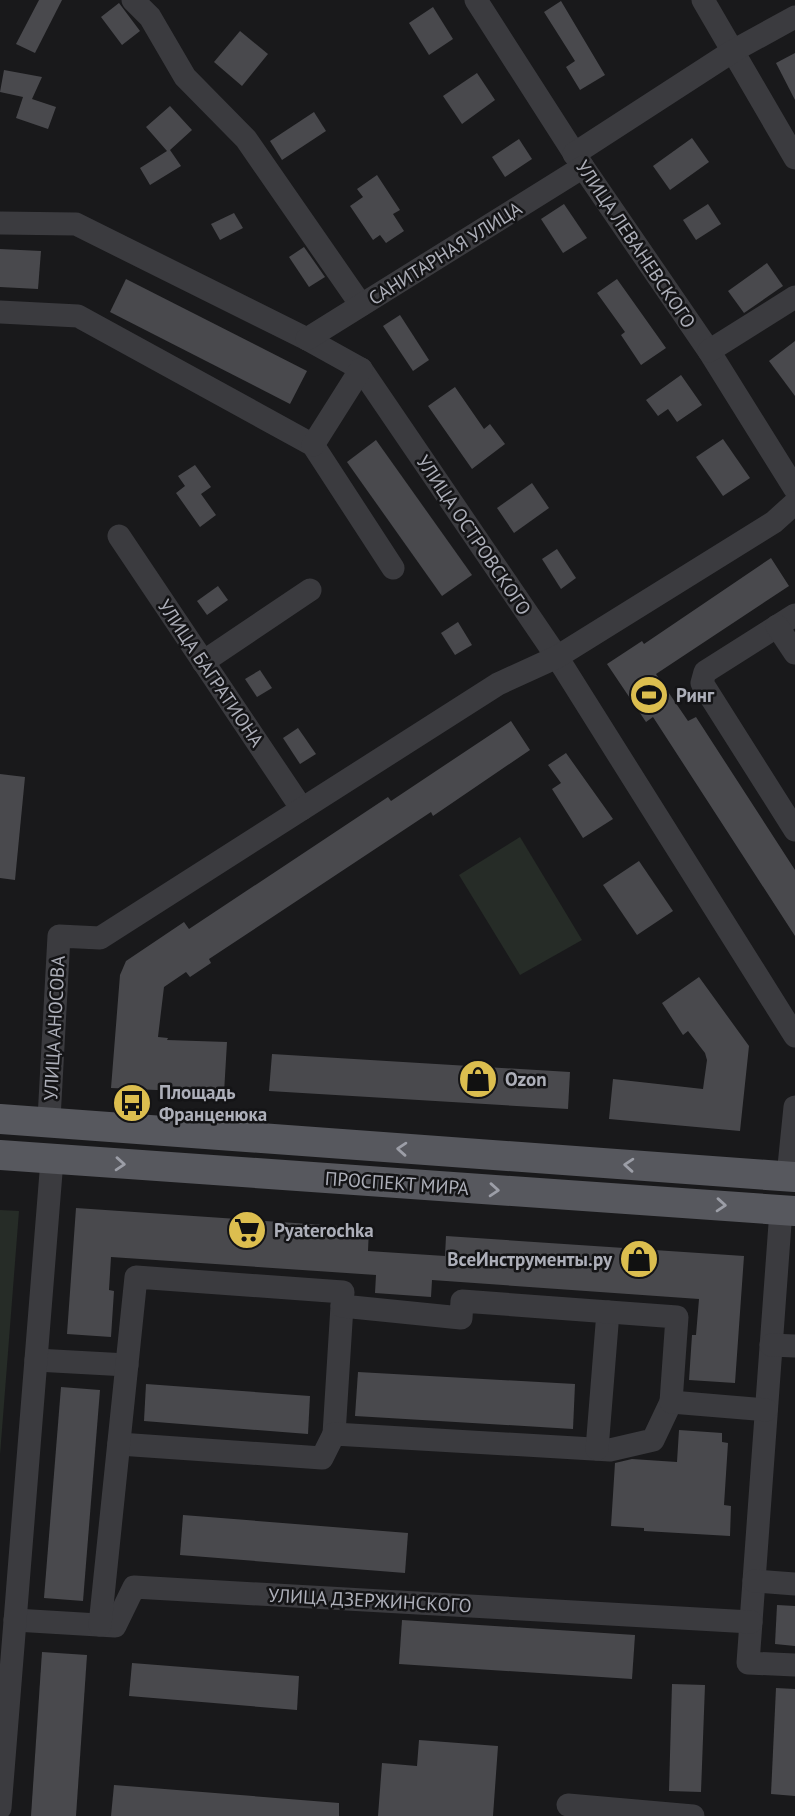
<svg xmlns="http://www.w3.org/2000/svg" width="795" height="1816" viewBox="0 0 795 1816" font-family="'PT Sans',sans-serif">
  <rect width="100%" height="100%" fill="#19191b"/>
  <g fill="#262c27">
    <polygon points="520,837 582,940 520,975 459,875"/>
    <polygon points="0,1210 19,1211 0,1455"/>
  </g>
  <g fill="#49494d">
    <polygon points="39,0 62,0 35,53 16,44"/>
    <polygon points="561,1 605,75 580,90 566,67 575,61 544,12"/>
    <polygon points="119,3 140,31 122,45 101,17"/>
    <polygon points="433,7 453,39 429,55 409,23"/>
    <polygon points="240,31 268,54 242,86 214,62"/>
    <polygon points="795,53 795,100 776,63"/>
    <polygon points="4,70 42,77 32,99 56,107 48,129 16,118 23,97 0,92"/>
    <polygon points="477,73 495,100 462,124 443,96"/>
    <polygon points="170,106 192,130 170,150 181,166 150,185 140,168 167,151 146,127"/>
    <polygon points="314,112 326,131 282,160 270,141"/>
    <polygon points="692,138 709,162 670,190 653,166"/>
    <polygon points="519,139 532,159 505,177 492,157"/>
    <polygon points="377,175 400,210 393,214 404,231 386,243 380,235 373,240 350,206 363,197 357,189"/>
    <polygon points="564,204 587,238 563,253 541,219"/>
    <polygon points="708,204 721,224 696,240 683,220"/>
    <polygon points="234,213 243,228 220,240 211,224"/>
    <polygon points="304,247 325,277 309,287 289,257"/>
    <polygon points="0,249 41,251 38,289 0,287"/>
    <polygon points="767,263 783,286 744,313 728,291"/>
    <polygon points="126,279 307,371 290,404 110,312"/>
    <polygon points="617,279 666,348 641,365 621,335 625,332 597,293"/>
    <polygon points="400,315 429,360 413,371 383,326"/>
    <polygon points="795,341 795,396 769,361"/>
    <polygon points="681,375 702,405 677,422 668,409 658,416 646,400"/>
    <polygon points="455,387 484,429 490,424 505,444 472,469 428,406"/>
    <polygon points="723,439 750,478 723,496 696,457"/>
    <polygon points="376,440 472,575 442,596 347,462"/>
    <polygon points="195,465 211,487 201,494 216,515 200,527 176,493 185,486 178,476"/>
    <polygon points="532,483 549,508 514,533 497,508"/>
    <polygon points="557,549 576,578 561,589 542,559"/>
    <polygon points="771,558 789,586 656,674 688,721 696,717 795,870 795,936 653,717 646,722 607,664 642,641 644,644"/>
    <polygon points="218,586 228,600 207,615 197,601"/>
    <polygon points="458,622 472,645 455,655 441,633"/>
    <polygon points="260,670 272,688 257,697 245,679"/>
    <polygon points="511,721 530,750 433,816 431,812 209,959 211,963 190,977 186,972 164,987 158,1037 168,1038 167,1040 227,1042 224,1093 111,1088 120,975 126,961 184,922 189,929 388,797 391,801"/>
    <polygon points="298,728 316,754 300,764 283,738"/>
    <polygon points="566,753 613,819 583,838 552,789 561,783 548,765"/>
    <polygon points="0,774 25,777 15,880 0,878"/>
    <polygon points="639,861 673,911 637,935 603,885"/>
    <polygon points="699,977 749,1046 740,1131 609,1119 613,1079 703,1089 707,1060 705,1053 688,1031 683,1035 662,1003"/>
    <polygon points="272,1054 570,1072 568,1109 269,1091"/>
    <polygon points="76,1208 369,1228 368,1251 445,1256 446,1236 744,1256 735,1383 689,1380 692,1335 696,1335 699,1299 432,1280 431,1297 375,1293 376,1275 111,1257 109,1290 114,1291 111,1337 67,1334"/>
    <polygon points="358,1372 575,1384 573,1429 355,1416"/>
    <polygon points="146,1384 310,1396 308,1434 144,1421"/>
    <polygon points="61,1387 100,1390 83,1601 44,1598"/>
    <polygon points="679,1430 722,1433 722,1442 728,1443 724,1505 731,1506 730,1536 644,1531 644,1528 611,1526 615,1463 632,1459 677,1462"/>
    <polygon points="183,1515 408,1533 405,1573 180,1555"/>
    <polygon points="777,1605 795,1606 795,1646 775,1644"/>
    <polygon points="402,1620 635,1635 632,1679 399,1664"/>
    <polygon points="42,1652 87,1655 76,1816 31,1816"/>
    <polygon points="132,1663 299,1676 297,1710 129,1696"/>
    <polygon points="672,1684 705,1685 701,1792 669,1791"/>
    <polygon points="776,1688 795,1689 795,1796 771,1794"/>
    <polygon points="419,1740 498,1746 493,1816 378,1816 382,1763 417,1766"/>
    <polygon points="114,1785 339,1803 339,1816 111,1816"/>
  </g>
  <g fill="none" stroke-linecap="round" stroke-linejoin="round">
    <g stroke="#3b3b3f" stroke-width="23">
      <polyline points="133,0 150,17 185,77 246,139 361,305"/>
      <polyline points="476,0 583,167 709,351 795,489"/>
      <polyline points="703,0 795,158"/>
      <polyline points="574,154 733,51 795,17"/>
      <polyline points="0,223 76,224 307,339 361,369 557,657 795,1036"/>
      <polyline points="0,312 78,316 313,445 393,568"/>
      <polyline points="307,339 583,167"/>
      <polyline points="709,351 795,297"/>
      <polyline points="313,445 361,369"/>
      <polyline points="119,536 302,809"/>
      <polyline points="795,615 705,672 702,683 795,830"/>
      <polyline points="777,626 795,653"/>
      <polyline points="203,662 310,590"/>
      <polyline points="49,1119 59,936 100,938 498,684 557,657 774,522 795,503"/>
      <polyline points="788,1176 795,1107"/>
      <polyline points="781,1210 748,1663 795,1665"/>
      <polyline points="771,1345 795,1346"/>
      <polyline points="36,1360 127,1365"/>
      <polyline points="334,1434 342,1306"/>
      <polyline points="119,1444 322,1458 334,1434 610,1450 653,1440 671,1402"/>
      <polyline points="597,1449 608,1312"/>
      <polyline points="754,1581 795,1584"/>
      <polyline points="15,1620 115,1626 134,1587 751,1622"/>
      <polyline points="100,1625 136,1277 343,1292 342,1306 461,1318 462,1301 677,1317 671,1402 766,1410"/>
      <polyline points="568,1805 693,1816"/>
      <polyline points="0,1808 52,1160"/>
    </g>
    <g stroke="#57585e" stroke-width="30">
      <polyline points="0,1119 795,1177"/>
      <polyline points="0,1155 795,1211"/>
    </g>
  </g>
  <defs><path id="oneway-chevron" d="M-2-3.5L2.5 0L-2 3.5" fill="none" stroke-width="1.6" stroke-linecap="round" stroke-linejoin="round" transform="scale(1.75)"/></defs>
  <g stroke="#9c9ea7">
    <use href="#oneway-chevron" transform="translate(402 1149) rotate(-176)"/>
    <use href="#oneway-chevron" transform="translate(120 1164) rotate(4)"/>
    <use href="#oneway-chevron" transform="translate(629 1165) rotate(-176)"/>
    <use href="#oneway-chevron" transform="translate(494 1190) rotate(4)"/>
    <use href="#oneway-chevron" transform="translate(721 1205) rotate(4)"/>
  </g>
  <defs>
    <symbol id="stadium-disc" viewBox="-11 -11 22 22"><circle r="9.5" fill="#dcbe4f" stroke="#141416"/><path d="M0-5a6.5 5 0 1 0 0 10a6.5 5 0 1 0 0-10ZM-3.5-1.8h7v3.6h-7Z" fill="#111"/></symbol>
    <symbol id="shop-disc" viewBox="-11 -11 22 22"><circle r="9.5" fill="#dcbe4f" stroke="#141416"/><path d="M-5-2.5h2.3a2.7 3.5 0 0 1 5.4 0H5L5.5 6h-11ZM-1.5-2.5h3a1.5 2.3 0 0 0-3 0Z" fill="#111"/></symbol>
    <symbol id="bus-disc" viewBox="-11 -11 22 22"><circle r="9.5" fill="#dcbe4f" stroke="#141416"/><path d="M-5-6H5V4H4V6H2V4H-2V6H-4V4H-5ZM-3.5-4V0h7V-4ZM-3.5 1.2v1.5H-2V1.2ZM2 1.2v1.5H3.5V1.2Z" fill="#111"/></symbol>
    <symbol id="supermarket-disc" viewBox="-11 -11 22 22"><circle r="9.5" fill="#dcbe4f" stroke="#141416"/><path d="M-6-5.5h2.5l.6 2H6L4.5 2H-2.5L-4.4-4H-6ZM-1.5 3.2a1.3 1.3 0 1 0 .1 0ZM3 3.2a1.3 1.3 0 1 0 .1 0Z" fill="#111"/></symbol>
  </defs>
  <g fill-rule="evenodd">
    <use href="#stadium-disc" x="627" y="673" width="44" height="44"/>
    <use href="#shop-disc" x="456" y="1057" width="44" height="44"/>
    <use href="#bus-disc" x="110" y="1081" width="44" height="44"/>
    <use href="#supermarket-disc" x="225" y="1208" width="44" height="44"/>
    <use href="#shop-disc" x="617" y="1237" width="44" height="44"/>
  </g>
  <g text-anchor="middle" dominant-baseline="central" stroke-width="5" stroke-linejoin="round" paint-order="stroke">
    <g font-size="19" fill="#adafb9" stroke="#141416">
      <text transform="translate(636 244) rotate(56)">УЛИЦА ЛЕВАНЕВСКОГО</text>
      <text transform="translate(445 253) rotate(-32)">САНИТАРНАЯ УЛИЦА</text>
      <text transform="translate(474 535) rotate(56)">УЛИЦА ОСТРОВСКОГО</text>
      <text transform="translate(211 673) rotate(56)">УЛИЦА БАГРАТИОНА</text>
      <text transform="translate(54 1028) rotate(-87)">УЛИЦА АНОСОВА</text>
      <text transform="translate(397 1183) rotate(4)">ПРОСПЕКТ МИРА</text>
      <text transform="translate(370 1600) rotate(3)">УЛИЦА ДЗЕРЖИНСКОГО</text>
    </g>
    <g font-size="19" font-weight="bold" fill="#adafb9" stroke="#141416" text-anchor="start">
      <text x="676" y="695">Ринг</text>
      <text x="505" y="1079">Ozon</text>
      <text x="159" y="1092">Площадь<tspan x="159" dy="22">Франценюка</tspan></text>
      <text x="274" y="1230">Pyaterochka</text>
      <text x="612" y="1259" text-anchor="end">ВсеИнструменты.ру</text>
    </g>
  </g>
</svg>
